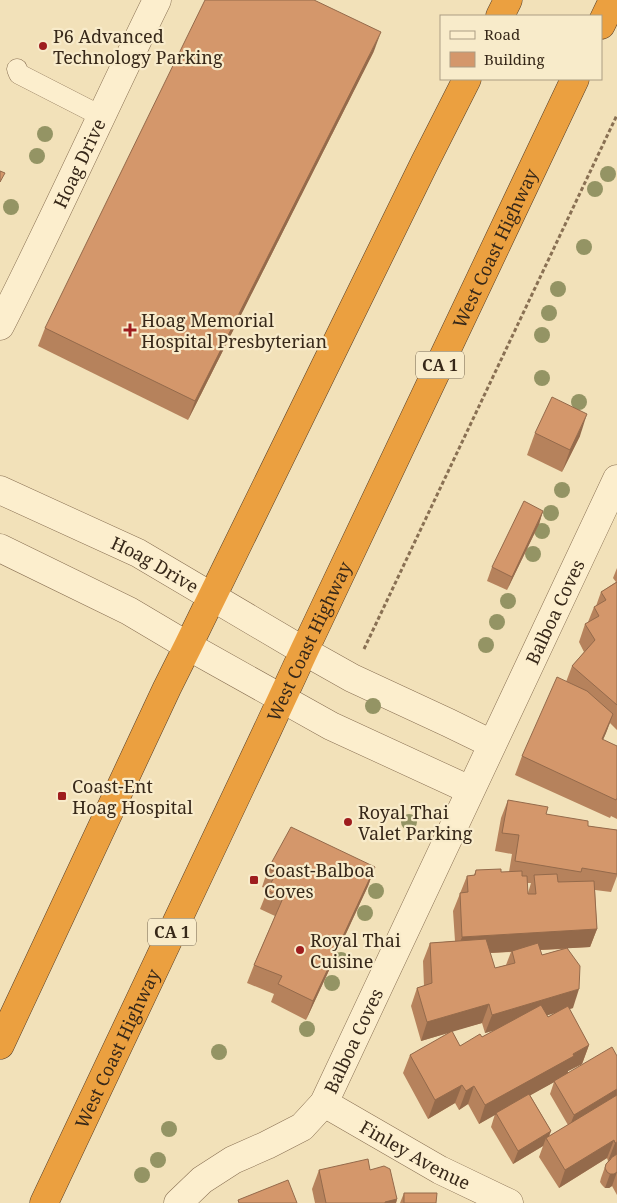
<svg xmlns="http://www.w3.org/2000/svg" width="617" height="1203" viewBox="0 0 617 1203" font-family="'Noto Serif',serif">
  <rect width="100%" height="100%" fill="#f2e1b9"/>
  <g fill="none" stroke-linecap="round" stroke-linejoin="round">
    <defs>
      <polyline id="lane" points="17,69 19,74 101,116"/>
      <g id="street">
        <path id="s1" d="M0,326C55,218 104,108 157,0"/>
        <path id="s2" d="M0,490L138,553L304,651L352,678L449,723L492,744"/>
        <polyline points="0,548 129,611 188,646 331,726 470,790"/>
        <path id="s3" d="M324,1103L440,1170L509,1203"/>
        <path id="s4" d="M178,1203L202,1180L233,1160L267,1145L302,1127L324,1103L617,479"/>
      </g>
      <g id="highway">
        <polyline points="500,16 508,0"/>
        <polyline points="601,25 613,0"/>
        <polyline points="0,1045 167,688 188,646 425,162 467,79"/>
        <path id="s5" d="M44,1203L266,733L304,651L575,79"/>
      </g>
    </defs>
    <use href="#lane" stroke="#897053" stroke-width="21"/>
    <use href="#street" stroke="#897053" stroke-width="29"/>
    <use href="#highway" stroke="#563e28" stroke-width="29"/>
    <polyline stroke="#897053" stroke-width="3" stroke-dasharray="4 2.5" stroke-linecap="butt" points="364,649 617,115"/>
    <use href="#lane" stroke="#fceecd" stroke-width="20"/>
    <use href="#street" stroke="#fceecd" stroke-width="28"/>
    <use href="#highway" stroke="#eba040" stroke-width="28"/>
  </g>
  <g fill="#949464">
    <circle cx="45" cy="134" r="8"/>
    <circle cx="37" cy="156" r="8"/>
    <circle cx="608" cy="174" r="8"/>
    <circle cx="595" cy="189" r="8"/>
    <circle cx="11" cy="207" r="8"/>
    <circle cx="584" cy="247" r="8"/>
    <circle cx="558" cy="289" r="8"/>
    <circle cx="549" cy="313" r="8"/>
    <circle cx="542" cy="335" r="8"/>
    <circle cx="542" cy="378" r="8"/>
    <circle cx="579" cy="402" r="8"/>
    <circle cx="562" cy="490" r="8"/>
    <circle cx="551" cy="513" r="8"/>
    <circle cx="542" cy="531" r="8"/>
    <circle cx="533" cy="554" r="8"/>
    <circle cx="508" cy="601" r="8"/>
    <circle cx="497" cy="622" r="8"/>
    <circle cx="486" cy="645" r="8"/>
    <circle cx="373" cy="706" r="8"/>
    <circle cx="409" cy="822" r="8"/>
    <circle cx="376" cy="891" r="8"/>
    <circle cx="365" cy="913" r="8"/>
    <circle cx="341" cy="960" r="8"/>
    <circle cx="332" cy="983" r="8"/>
    <circle cx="307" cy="1029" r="8"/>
    <circle cx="219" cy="1052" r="8"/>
    <circle cx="169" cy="1129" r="8"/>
    <circle cx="158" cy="1160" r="8"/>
    <circle cx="142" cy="1175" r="8"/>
  </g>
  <g fill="#b6825c" fill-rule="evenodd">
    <polygon points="374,51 188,420 38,346 45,328"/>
    <polygon points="535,433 580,436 562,472 527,455"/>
    <polygon points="543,511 539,524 507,590 487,581 492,567"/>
    <polygon points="617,568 617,730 610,723 603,740 617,746 617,819 611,816 610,818 515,775 522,756 566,682 572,666 584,652 579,642 585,624 588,622 594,607 596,606 601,592 616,582 613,578"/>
    <path d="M508,800L546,814L588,826L617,830V876L611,892L595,890L597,929L590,947L568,948L573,1008L569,1009L589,1045L582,1064L568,1071V1073L617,1056V1195L612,1186L609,1188H605L602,1185L600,1182L601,1178L606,1164L608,1161L607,1158L559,1188L539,1157L543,1146L513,1164L491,1127L495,1114L479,1124L468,1104L459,1110L455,1103L428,1119L403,1073L410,1055L451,1032L421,1041L411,1006L417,988L424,986L423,961L430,943L455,941L453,911L467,876L474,875L476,870L501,872H509L512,854L495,851L501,818ZM527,883H531L528,893ZM563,949L542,955L540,950ZM511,952L506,965L495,968L490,953ZM556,1012L548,1017L547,1015ZM482,1023L485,1033L495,1030L482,1037L460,1046L452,1031ZM554,1082L550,1094L568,1125L549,1136L551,1131L530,1095Z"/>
    <polygon points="375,867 368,886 306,1020 271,1002 274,994 247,983 254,965 275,916 260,909 268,889 262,887 268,869"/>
    <polygon points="319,1170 370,1170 397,1199 396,1203 315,1203 312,1189"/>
    <polygon points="404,1193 436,1203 400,1203"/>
  </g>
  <g fill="#946a4b">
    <polygon points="381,32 374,51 188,420 195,401"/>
    <polygon points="587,414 580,436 562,472 570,450"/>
    <polygon points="543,511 539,524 507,590 512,577"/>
    <polygon points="613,714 606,733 595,757 602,739"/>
    <polygon points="375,867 368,886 306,1020 313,1001"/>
    <polygon points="597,929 590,947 455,955 462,937"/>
    <polygon points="579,989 573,1008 485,1033 492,1015"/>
    <polygon points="489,1004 482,1023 421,1041 427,1022"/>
    <polygon points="589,1045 582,1064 568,1071 567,1075 479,1124 485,1105"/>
    <polygon points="462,1085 455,1103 428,1119 435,1100"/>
    <polygon points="474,1086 468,1104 459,1110 466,1091"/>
    <polygon points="617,1089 617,1100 569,1128 574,1115"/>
    <polygon points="551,1131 547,1141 546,1138 543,1146 513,1164 518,1151"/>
    <polygon points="614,1140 607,1158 559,1188 565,1170"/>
    <polygon points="617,1142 617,1156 611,1158 608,1161 615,1143"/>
    <polygon points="617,1172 612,1186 609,1188 605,1188 610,1174"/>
    <polygon points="397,1199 396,1203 384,1203 385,1202"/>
  </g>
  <g fill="#d4976b" stroke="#946a4b">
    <polygon points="205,0 314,0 381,32 195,401 45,328"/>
    <polygon points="0,171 5,173 0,182"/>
    <polygon points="552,397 587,414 570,450 535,433"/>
    <polygon points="524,501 543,511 512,577 492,567"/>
    <polygon points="617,582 617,705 572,666 595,640 585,624 599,616 594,607 606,600 601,592"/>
    <polygon points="557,677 587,691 613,714 602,739 617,746 617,798 616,800 522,756"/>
    <polygon points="508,800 548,807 546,814 588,821 588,826 617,830 617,874 582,868 581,872 515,861 519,835 502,833"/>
    <polygon points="291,827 375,867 313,1001 278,984 282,976 254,965 283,898 267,890 277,872 268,869"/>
    <polygon points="501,869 501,872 522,871 522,876 527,876 528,894 536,894 534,875 557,874 558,882 594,881 597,929 462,937 460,893 468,892 467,876 475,875 476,870"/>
    <polygon points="486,939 495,968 515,963 512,951 538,943 542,955 567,948 580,966 579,989 492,1015 489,1004 427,1022 417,988 432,983 430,943"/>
    <polygon points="541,1005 548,1017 568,1006 589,1045 573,1054 574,1056 485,1105 474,1086 466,1091 462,1085 435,1100 410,1055 452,1031 460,1046 480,1034 482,1037"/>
    <polygon points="612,1047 617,1056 617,1089 574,1115 554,1081"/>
    <polygon points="529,1094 551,1131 518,1151 496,1113"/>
    <polygon points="617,1095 617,1142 615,1143 614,1140 565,1170 546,1138"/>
    <polygon points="617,1154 617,1173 617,1172 614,1174 610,1174 607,1172 605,1168 606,1164 611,1159 611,1158"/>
    <polygon points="368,1159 370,1170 384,1166 390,1169 397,1199 385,1202 385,1203 326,1203 319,1170"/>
    <polygon points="288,1180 297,1203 239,1203 238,1200"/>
    <polygon points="404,1193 437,1193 436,1203 404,1203"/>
  </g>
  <g fill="#9e1d1e" stroke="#f8ebca" stroke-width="2">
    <circle cx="43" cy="46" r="5"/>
    <path d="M127.5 322.5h5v5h5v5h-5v5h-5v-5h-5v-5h5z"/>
    <rect x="57" y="791" width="10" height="10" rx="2.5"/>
    <circle cx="348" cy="822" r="5"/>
    <rect x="249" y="875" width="10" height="10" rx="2.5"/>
    <circle cx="300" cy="950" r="5"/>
  </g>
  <g text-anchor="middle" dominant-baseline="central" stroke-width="4.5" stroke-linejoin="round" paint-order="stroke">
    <g fill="#f8ebca" stroke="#71624e" stroke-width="1">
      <rect x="416" y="351.5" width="48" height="27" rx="4"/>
      <rect x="148" y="918.5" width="48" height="27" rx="4"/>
    </g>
    <g font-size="16" font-weight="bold" fill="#372819">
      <text x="440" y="365">CA 1</text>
      <text x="172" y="932">CA 1</text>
    </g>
    <g font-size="18" fill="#372819" stroke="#f8ebca" text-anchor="start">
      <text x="53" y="36">P6 Advanced<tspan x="53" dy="21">Technology Parking</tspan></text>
      <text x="141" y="320">Hoag Memorial<tspan x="141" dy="21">Hospital Presbyterian</tspan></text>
      <text x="72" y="786">Coast-Ent<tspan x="72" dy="21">Hoag Hospital</tspan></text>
      <text x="358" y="812">Royal Thai<tspan x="358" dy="21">Valet Parking</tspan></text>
      <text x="264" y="870">Coast-Balboa<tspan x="264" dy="21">Coves</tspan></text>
      <text x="310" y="940">Royal Thai<tspan x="310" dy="21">Cuisine</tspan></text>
    </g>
    <g font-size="18" fill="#372819" stroke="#f8ebca">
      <text stroke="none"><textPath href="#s1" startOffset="181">Hoag Drive</textPath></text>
      <text stroke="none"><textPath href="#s5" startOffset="1056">West Coast Highway</textPath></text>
      <text stroke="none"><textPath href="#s2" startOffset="172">Hoag Drive</textPath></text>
      <text stroke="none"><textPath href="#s4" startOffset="722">Balboa Coves</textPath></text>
      <text stroke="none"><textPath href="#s5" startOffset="621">West Coast Highway</textPath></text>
      <text stroke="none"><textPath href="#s4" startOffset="248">Balboa Coves</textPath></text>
      <text stroke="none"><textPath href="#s5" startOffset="171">West Coast Highway</textPath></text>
      <text stroke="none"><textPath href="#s3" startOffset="105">Finley Avenue</textPath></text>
    </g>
  </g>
  <rect x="440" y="15" width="162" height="65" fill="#f8ebca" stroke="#ab9d83"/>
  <rect x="450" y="31" width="25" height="8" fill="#fceecd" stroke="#ab9d83"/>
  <text x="484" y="40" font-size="15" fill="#372819">Road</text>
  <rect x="450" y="52" width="25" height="15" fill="#d4976b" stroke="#ab9d83"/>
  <text x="484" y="65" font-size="15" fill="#372819">Building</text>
</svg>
